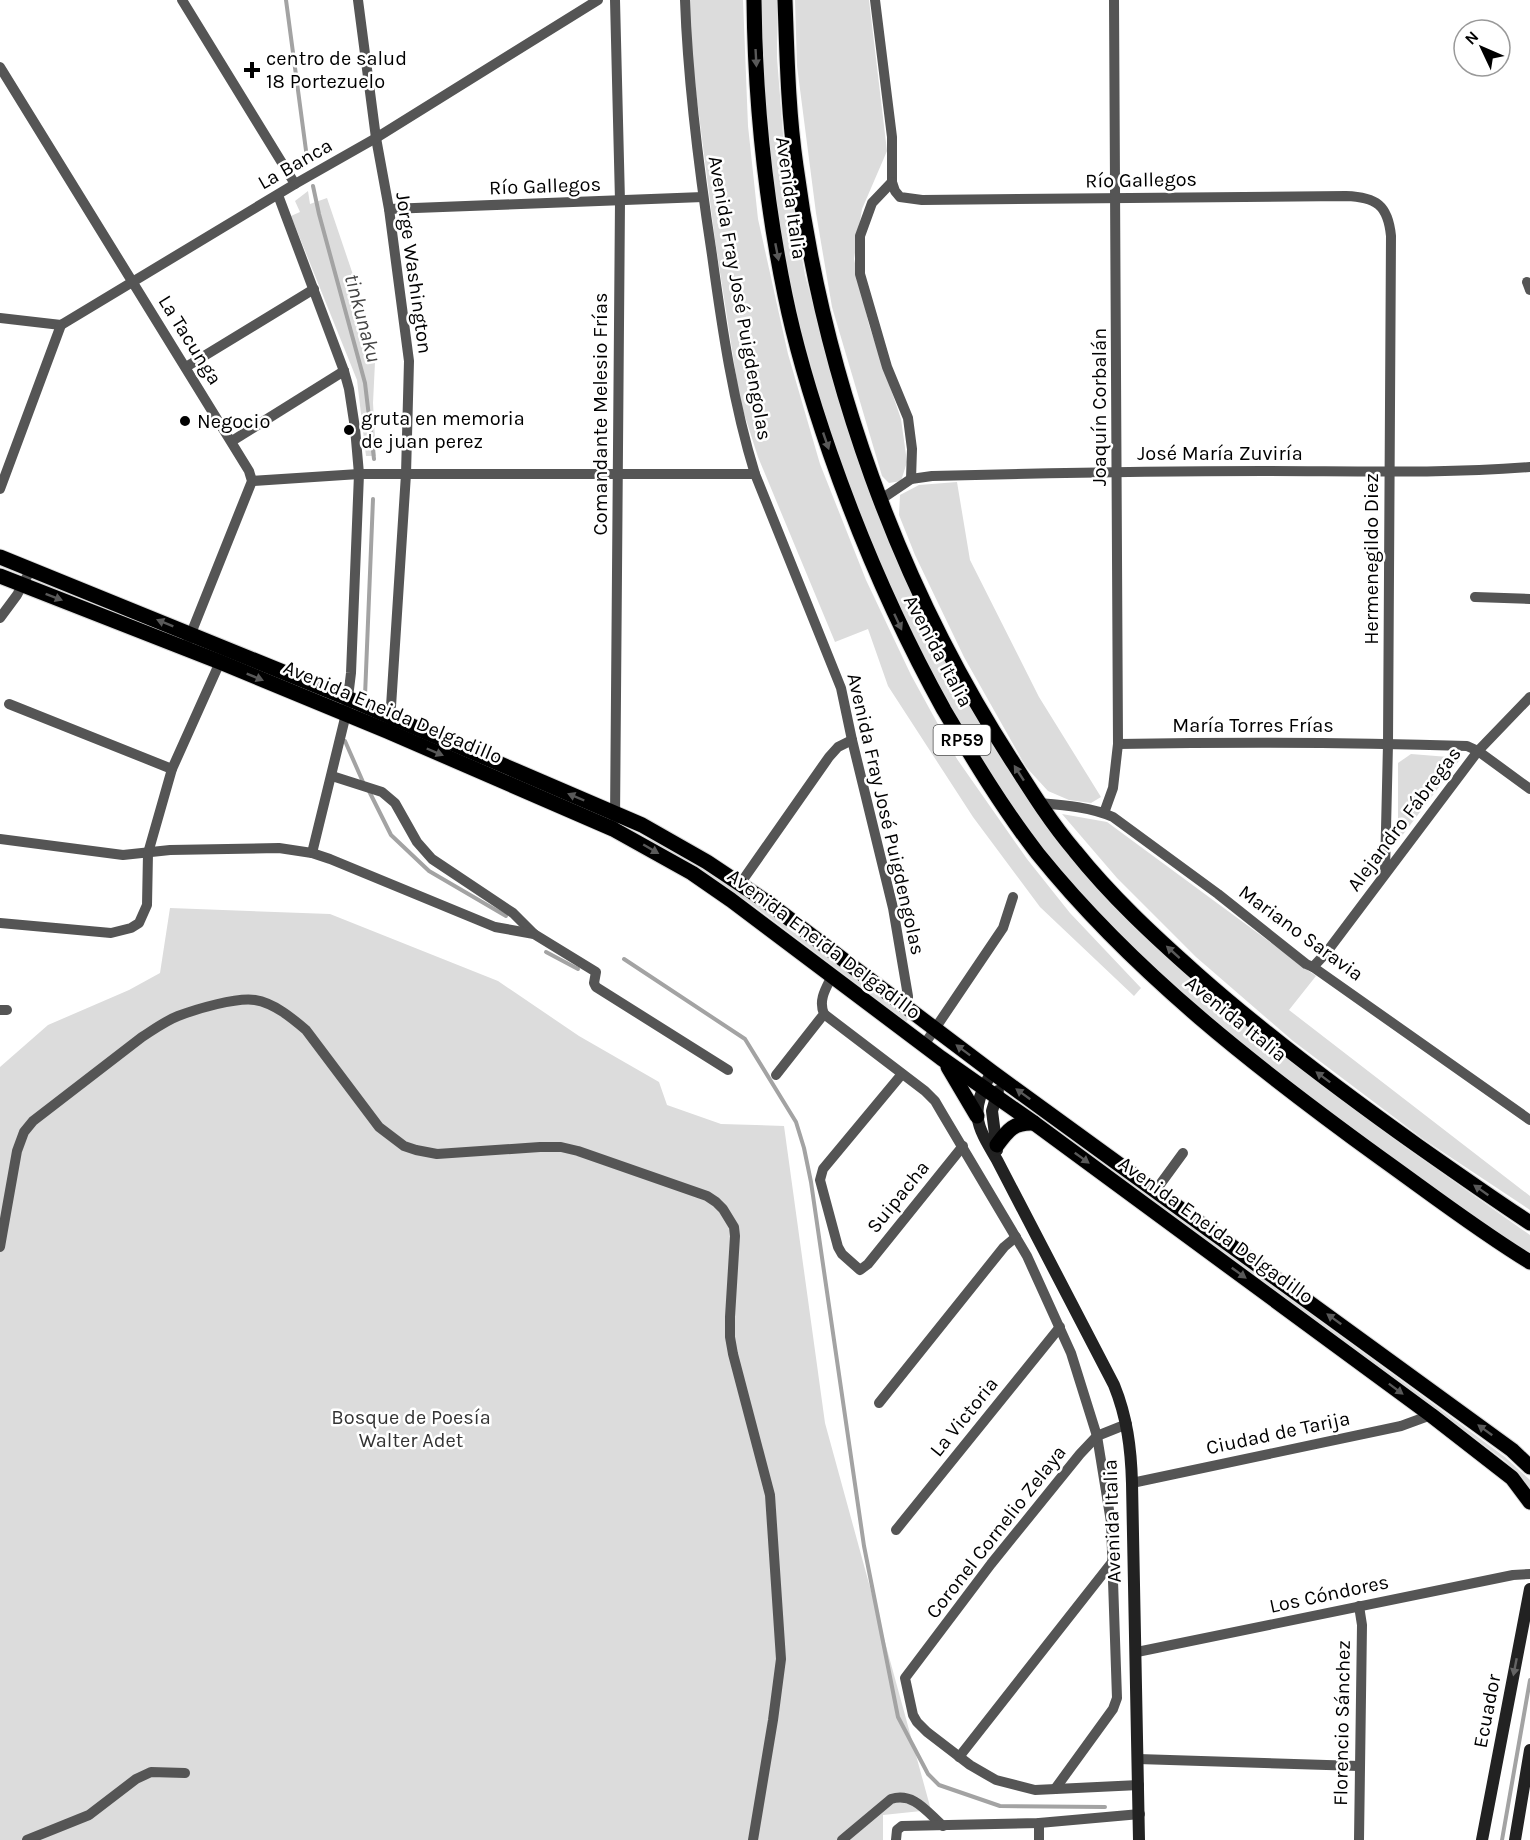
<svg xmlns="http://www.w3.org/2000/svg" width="1530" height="1840" viewBox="0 0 1530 1840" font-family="Karla,sans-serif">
  <rect width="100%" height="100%" fill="#fff"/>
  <g fill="#dcdcdc">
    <polygon points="689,0 743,0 748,126 758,219 788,354 820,464 866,580 911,675 957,759 1027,859 1070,913 1141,988 1134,996 1040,907 973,817 888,686 868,629 835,642 758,457 740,401 715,240 692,61"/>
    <polygon points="760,0 777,0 777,58 785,159 805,275 842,413 887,539 932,638 994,748 1061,846 1139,931 1216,1002 1295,1065 1405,1147 1530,1235 1530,1254 1494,1231 1255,1058 1121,938 1062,875 1017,815 966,733 913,637 862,522 831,437 801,330 782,242 768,152"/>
    <polygon points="795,0 869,0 887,151 862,209 854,259 869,325 901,419 907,462 901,481 889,483 882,476 832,307 816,213 797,66"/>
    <polygon points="308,191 310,204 327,198 369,322 375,362 373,403 376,456 366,456 357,380 291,216 300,212 295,201"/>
    <polygon points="957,482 970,560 1039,697 1101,797 1091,803 1069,800 1048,791 1026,767 964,657 915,555 899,515 900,495 919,485"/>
    <polygon points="39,580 171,632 168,638 36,586"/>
    <polygon points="1411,754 1461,758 1398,841 1398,763"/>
    <polygon points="1062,814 1107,822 1316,976 1289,1010 1530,1196 1530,1210 1423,1139 1293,1041 1196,957 1117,878"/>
    <polygon points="650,836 753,900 908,1019 906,1022 751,904 649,840"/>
    <polygon points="170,908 330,914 498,981 579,1036 659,1082 667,1105 721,1124 784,1126 825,1423 931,1810 883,1815 883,1840 0,1840 0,1067 48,1025 129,990 160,973"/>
    <polygon points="1065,1141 1078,1142 1505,1457 1530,1480 1530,1492 1521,1478 1505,1461 1226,1254"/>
  </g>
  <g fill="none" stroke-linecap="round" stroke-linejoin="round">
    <g stroke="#a3a3a3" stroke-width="4">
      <polyline points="286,0 307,158"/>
      <polyline points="313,186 319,214 365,383 374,459"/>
      <polyline points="365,696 373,499"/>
      <polyline points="345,741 363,782"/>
      <polyline points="369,791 391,835 429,871 506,916"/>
      <polyline points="546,952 578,969"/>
      <polyline points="624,959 745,1039 796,1122 804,1148 811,1182 864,1546 898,1717 928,1774 939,1785 1000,1806 1105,1807"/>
      <polyline points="1502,1840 1530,1680"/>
    </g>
    <defs>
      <g id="primary">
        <path d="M754,0C755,99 765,198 785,295C796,349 812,401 830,453C861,542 898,627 944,710C973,759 1003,809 1038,854C1135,974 1258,1069 1382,1159C1431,1194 1479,1231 1530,1262"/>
        <path d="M785,0C787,55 788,111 796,166C824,377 898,586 1014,764C1033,794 1052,824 1075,851C1111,896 1154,936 1197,974C1267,1036 1342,1092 1418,1146C1455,1172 1492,1198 1530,1223"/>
        <polyline points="0,557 347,698 642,825 707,862 767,902 992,1072 1512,1450 1530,1467"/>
        <polyline points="0,576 220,662 387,731 613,829 692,873 731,900 941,1058 1034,1123 1431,1415 1512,1478 1530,1502"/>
        <polyline points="948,1067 977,1116"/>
        <path d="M997,1145C1008,1130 1014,1122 1034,1123"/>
      </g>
    </defs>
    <use href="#primary" stroke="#dbdbdb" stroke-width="17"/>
    <g stroke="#555" stroke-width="10">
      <polyline points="182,0 295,184"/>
      <polyline points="358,0 376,138 389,209 409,361 406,474 390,722"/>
      <polyline points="615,0 620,201 615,820"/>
      <path d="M685,0C688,86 699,170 712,255C722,328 733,403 755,474L841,688L852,740L893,908L908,996V1008"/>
      <polyline points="875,0 892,137 892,182 872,203 860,236 860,274 887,367 908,418 912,449 911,479"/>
      <polyline points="0,67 249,471 252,481 188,641"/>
      <path d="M892,182L895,191L900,197L922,200L1346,196C1376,197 1388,205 1391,236L1388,744L1385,872"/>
      <polyline points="278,195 344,371 349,389 355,428 359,474 351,673 346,714 312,853"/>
      <polyline points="389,209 703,197"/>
      <polyline points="1527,282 1530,290"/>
      <polyline points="0,318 61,325 295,184 376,138 598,0"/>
      <polyline points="186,367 314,289"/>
      <polyline points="232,441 344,371"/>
      <polyline points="252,481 359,474 755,474"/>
      <polyline points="0,489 61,325"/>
      <path d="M880,500L911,479L932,476C1042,473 1152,471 1263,471C1351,471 1441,474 1530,467"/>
      <polyline points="1475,597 1530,599"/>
      <polyline points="0,618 17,595 31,569"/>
      <polyline points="9,704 172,769"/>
      <path d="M1118,744C1234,742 1351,742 1467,746L1478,751L1530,789"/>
      <polyline points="332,776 382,792 395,803 417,842 432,859 513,913 534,934"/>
      <path d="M1039,803C1063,805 1091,807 1113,817L1218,894L1306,964L1313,967L1530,1120"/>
      <polyline points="1104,813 1113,788 1118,744 1114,0"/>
      <polyline points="0,839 123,855 170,850 279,848 312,853 330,859 495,927 534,934 596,972 594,983 596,987 728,1070"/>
      <polyline points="740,884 829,757 838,747 852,740"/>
      <polyline points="0,923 111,933 131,928 139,923 147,905 148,853 172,769 220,662"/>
      <polyline points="1313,967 1326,953 1478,751 1530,697"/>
      <polyline points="0,1010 7,1010"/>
      <polyline points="824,1014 925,1091 935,1101 942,1113 1027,1256 1071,1353 1097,1436 1111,1522 1117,1698 1113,1709 1055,1789"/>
      <polyline points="924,1045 1003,928 1013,897"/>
      <polyline points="902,1074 823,1169 820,1180 838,1247 842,1254 860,1270 868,1264 963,1146"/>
      <path d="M776,1075L824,1014C818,1000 826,988 832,976"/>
      <polyline points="1156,1190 1183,1153"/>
      <path d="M0,1247L17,1151L24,1132L33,1121L142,1037C153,1030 165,1021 178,1016C196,1009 237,997 255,1000C274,1003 292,1018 306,1030L379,1127L404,1146L416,1150L437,1154L540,1147H561L578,1151L707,1196L716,1202L723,1209L734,1227L735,1236L730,1317V1337L733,1354L770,1495L781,1659L773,1720L753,1840"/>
      <polyline points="879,1403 1004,1247 1016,1237"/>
      <polyline points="1127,1424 1097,1436 1080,1454 991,1564 905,1678 913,1715 917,1722 927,1732 970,1765 996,1780 1035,1790 1139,1785"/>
      <polyline points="1132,1483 1401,1426 1431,1415"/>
      <polyline points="896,1530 1060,1327"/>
      <polyline points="1137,1652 1513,1575 1530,1574"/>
      <polyline points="959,1757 1113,1561"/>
      <polyline points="1138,1759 1359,1766"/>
      <polyline points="1039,1823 1039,1840"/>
      <polyline points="27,1840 89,1815 136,1779 151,1772 185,1773"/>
      <path d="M842,1840L891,1799C914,1792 927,1812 943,1826"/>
      <polyline points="896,1840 897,1830 902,1826 1039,1823 1140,1814"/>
      <polyline points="1359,1840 1362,1625 1359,1606"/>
    </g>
    <g stroke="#222" stroke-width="12">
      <path d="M992,1072C969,1112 975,1123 997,1160L1114,1385C1127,1417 1131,1448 1132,1483L1139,1840"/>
      <polyline points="997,1150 992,1111 998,1091"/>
      <polyline points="1482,1840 1530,1589"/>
      <polyline points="1515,1840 1530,1750"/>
    </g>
    <use href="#primary" stroke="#000" stroke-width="15"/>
  </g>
  <defs><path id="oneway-solid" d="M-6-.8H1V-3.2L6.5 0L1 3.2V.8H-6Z" transform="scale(1.5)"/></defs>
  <g fill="#595959">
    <use href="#oneway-solid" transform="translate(756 58) rotate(87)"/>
    <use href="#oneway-solid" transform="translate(777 252) rotate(79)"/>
    <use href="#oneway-solid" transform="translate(826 441) rotate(71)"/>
    <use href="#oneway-solid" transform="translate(54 597) rotate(21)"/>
    <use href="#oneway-solid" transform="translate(898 622) rotate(65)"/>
    <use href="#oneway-solid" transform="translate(165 623) rotate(-158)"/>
    <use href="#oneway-solid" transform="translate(255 677) rotate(22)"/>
    <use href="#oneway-solid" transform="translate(435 752) rotate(23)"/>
    <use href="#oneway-solid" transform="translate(1019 773) rotate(-123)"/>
    <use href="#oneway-solid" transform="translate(576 797) rotate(-157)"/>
    <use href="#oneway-solid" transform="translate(651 849) rotate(30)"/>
    <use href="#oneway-solid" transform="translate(1173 952) rotate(-138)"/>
    <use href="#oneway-solid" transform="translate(963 1050) rotate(-143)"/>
    <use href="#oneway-solid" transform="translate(1323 1077) rotate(-143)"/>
    <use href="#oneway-solid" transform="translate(1023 1094) rotate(-144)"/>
    <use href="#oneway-solid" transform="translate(1082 1158) rotate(36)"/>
    <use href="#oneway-solid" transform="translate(1481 1190) rotate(-145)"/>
    <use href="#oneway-solid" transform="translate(1239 1273) rotate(36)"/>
    <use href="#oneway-solid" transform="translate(1334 1319) rotate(-144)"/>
    <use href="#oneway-solid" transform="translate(1396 1389) rotate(37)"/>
    <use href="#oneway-solid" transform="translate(1485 1430) rotate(-144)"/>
  </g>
  <use fill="#646464" href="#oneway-solid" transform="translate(1515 1667) rotate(101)"/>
  <g fill="#000" stroke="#fff" stroke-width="2">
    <path d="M249 61h6v6h6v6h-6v6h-6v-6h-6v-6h6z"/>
    <circle cx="185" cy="421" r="6"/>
    <circle cx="349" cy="430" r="6"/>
  </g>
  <g text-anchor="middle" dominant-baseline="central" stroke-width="5" stroke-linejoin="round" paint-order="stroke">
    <rect fill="#fff" stroke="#4c4c4c" stroke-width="1.5" x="933.5" y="725" width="57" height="30" rx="4.5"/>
    <g font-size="18" font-weight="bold" fill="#000">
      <text x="962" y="740">RP59</text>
    </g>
    <g font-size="20" fill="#000" stroke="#fff" text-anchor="start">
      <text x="266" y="58">centro de salud<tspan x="266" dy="23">18 Portezuelo</tspan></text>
      <text x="361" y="418">gruta en memoria<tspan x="361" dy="23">de juan perez</tspan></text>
      <text x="197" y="421">Negocio</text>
    </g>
    <g font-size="20" fill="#000" stroke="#fff">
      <text transform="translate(295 164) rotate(-30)">La Banca</text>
      <text transform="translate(1141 180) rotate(-1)">Río Gallegos</text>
      <text transform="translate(545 186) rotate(-2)">Río Gallegos</text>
      <text transform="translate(791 198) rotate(82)">Avenida Italia</text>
      <text transform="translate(414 273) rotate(82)">Jorge Washington</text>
      <text transform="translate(740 298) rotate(80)">Avenida Fray José Puigdengolas</text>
      <text transform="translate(190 340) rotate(58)">La Tacunga</text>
      <text transform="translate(1099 407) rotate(-90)">Joaquín Corbalán</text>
      <text transform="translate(600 414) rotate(-90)">Comandante Melesio Frías</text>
      <text x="1220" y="453">José María Zuviría</text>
      <text transform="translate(1371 559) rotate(-90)">Hermenegildo Diez</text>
      <text transform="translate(938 651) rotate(62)">Avenida Italia</text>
      <text transform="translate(393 712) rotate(23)">Avenida Eneida Delgadillo</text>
      <text x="1253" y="725">María Torres Frías</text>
      <text transform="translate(886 814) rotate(77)">Avenida Fray José Puigdengolas</text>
      <text transform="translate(1404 819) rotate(-53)">Alejandro Fábregas</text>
      <text transform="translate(1301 933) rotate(36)">Mariano Saravia</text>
      <text transform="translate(824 944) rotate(37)">Avenida Eneida Delgadillo</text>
      <text transform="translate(1236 1019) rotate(39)">Avenida Italia</text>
      <text transform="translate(898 1197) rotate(-51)">Suipacha</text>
      <text transform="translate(1216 1230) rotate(36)">Avenida Eneida Delgadillo</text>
      <text transform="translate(964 1417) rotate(-51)">La Victoria</text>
      <text transform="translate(1278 1433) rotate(-12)">Ciudad de Tarija</text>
      <text transform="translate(1112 1521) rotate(-92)">Avenida Italia</text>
      <text transform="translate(996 1532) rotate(-52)">Coronel Cornelio Zelaya</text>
      <text transform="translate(1329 1594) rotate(-12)">Los Cóndores</text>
      <text transform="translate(1487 1711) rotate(-79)">Ecuador</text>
      <text transform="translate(1342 1723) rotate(-89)">Florencio Sánchez</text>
    </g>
    <g font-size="20" fill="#333" stroke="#fff">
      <text x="411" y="1417">Bosque de Poesía<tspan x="411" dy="23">Walter Adet</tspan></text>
    </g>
    <g font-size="21" font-style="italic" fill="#444" stroke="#fff">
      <text transform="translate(363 318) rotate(75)">tinkunaku</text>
    </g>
  </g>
  <g transform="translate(1482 48) rotate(314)"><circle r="28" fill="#ffffff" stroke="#999999" stroke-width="1.5"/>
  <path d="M0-4.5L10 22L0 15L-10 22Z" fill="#000000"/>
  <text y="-9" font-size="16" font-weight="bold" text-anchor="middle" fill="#000000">N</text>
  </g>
</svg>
